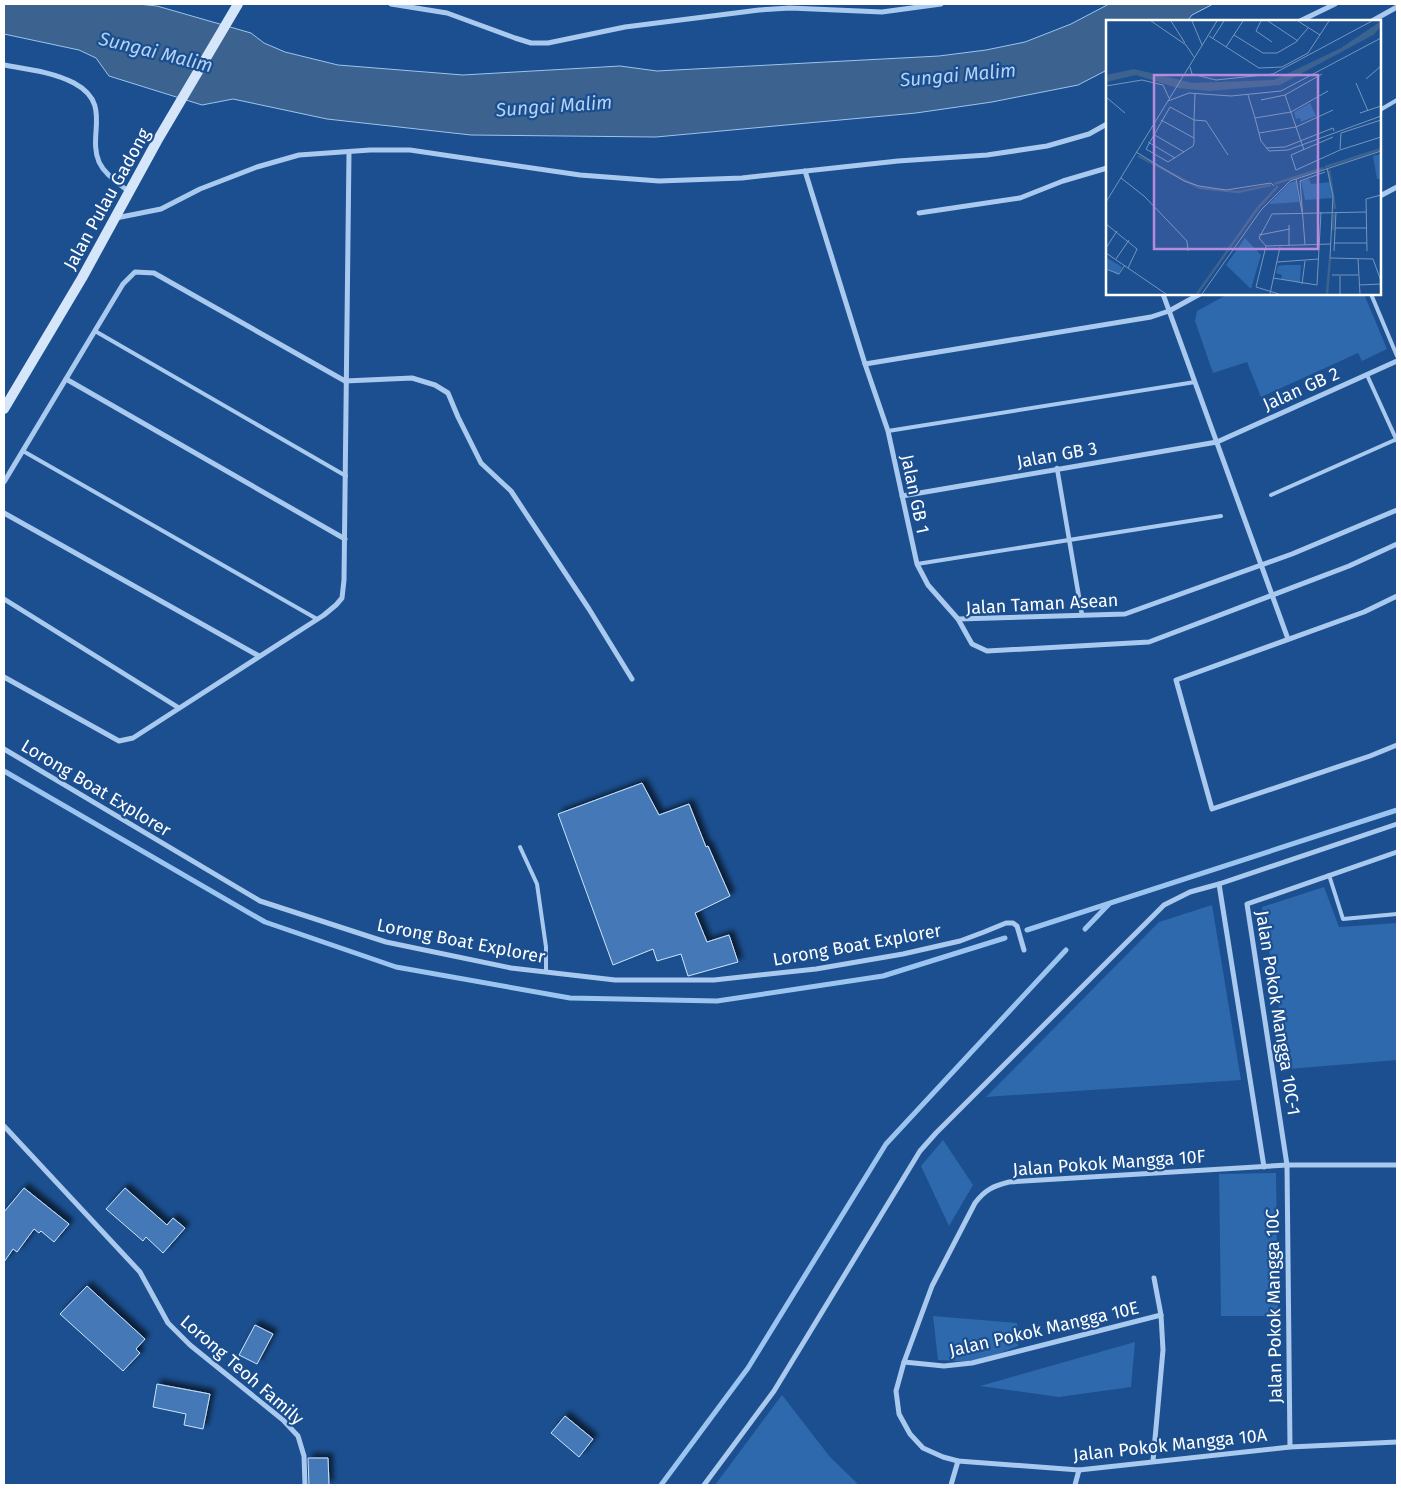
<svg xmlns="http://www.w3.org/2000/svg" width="1401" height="1489" viewBox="0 0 1401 1489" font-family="'Fira Sans',sans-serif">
  <defs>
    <filter id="shadow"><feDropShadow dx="4.5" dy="-4.5" stdDeviation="2.5" flood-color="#0009"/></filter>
  </defs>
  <rect width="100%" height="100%" fill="#1b4f8f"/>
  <g fill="#2e69ad">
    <polygon points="1228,294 1364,294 1387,349 1362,361 1358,353 1261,397 1247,362 1213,373 1195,321 1197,311"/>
    <polygon points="1324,887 1339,927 1397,923 1397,1060 1289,1069 1262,907"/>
    <polygon points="1212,905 1241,1080 986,1097 1159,922"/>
    <polygon points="943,1140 973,1185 949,1226 921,1166"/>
    <polygon points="1276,1173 1278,1316 1221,1316 1219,1174"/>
    <polygon points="933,1316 1017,1323 1018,1346 976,1362 938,1360"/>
    <polygon points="1135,1342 1131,1387 1059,1397 980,1386"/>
    <polygon points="782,1395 830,1457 859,1485 715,1485"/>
  </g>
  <polygon fill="#3c6290" stroke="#9cc4f0" points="4,4 138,4 157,6 251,33 264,43 285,52 338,65 463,75 620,66 657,71 939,56 986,50 1025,42 1071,24 1109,4 1213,4 1192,15 1187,21 1107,21 1107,70 1078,85 992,102 916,113 656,137 471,135 327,119 233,99 202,105 109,76 96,58 79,50 4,34"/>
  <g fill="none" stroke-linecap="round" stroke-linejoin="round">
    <g stroke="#9cc4f0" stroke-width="5">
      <polyline points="4,771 265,922 396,967 570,998 717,1001 883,976 1005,938"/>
      <polyline points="1085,929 1109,904"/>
      <polyline points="1027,930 1397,810"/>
      <polyline points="661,1485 748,1368 886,1144 1066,950"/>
    </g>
  </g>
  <g fill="#4478b7" stroke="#cfe3fa" filter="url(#shadow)">
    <polygon points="642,783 659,815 689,804 706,847 708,846 730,896 695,913 707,942 729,935 738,962 688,976 681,954 657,961 653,949 613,965 558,814"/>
    <polygon points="24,1188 69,1224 54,1242 41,1231 39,1233 34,1229 17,1252 13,1249 4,1262 4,1212"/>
    <polygon points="125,1188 167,1225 173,1218 185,1228 163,1253 146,1237 143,1241 106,1209"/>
    <polygon points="87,1286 145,1339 136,1349 140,1353 123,1371 60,1314"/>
    <polygon points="255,1325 273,1334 257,1364 239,1355"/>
    <polygon points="157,1384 210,1394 203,1429 184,1425 186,1414 153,1407"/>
    <polygon points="565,1416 593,1439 579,1457 551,1433"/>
    <polygon points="308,1458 328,1458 329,1485 309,1485"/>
  </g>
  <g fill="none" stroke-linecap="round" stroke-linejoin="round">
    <g stroke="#a9c9ee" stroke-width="4">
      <polyline points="1380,110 1397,100"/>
      <polyline points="1371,294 1397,356"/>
      <polyline points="95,331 346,476"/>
      <polyline points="1367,375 1397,441"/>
      <polyline points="888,431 1195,382"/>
      <polyline points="23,451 317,619"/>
      <polyline points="1271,495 1397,439"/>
      <polyline points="917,564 1221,516"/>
      <polyline points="520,847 537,884 546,947 546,972"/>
      <polyline points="1329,875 1343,919 1397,914"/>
    </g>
    <polyline stroke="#a9c9ee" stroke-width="4.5" points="1057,468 1082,615"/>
    <g stroke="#a9c9ee" stroke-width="5">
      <polyline points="391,4 447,13 515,38 531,43 548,43 625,27 759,10 790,8 882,12 941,4"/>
      <polyline points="1300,21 1335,4"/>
      <polyline points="1372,21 1397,7"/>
      <path d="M4,65C27,69 53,72 74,83C113,104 87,134 99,162C105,175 119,183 129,192"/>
      <polyline points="805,171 865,364 1151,317 1169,311 1200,294"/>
      <polyline points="1380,196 1397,187"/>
      <polyline points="919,213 1020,198 1063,181 1107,168"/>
      <polyline points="116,218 161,209 200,189 257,167 299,155 370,150 410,150 580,175 659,181 742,178 898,161 987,155 1047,146 1089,134 1107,124"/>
      <polyline points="1163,294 1288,639"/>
      <polyline points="865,364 888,431 917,564 928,585 958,619 972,644 987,651 1149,642 1349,566 1397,544"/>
      <polyline points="66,379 345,539"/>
      <polyline points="4,482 123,284 135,272 154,273 345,381 412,378 435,385 448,393 458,417 481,463 511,491 589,609 632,679"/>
      <polyline points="902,496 1217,442 1397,361"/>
      <polyline points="4,513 259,656"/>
      <polyline points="1397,596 1364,612 1176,680 1212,809 1370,756 1397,745"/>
      <polyline points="4,599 179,708"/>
      <polyline points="958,619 1125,614 1292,554 1397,510"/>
      <polyline points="4,677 119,741 133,738 324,615 336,605 342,598 344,580 349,152"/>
      <polyline points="4,749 260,901 386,942 511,968 615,980 714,980 816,969 903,954 960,941 984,932 1006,923 1013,923 1017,926 1024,950"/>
      <polyline points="1219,884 1264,1167"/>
      <polyline points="4,1126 140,1272 168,1323 190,1345 283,1420 298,1436 304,1456 305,1485"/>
      <path d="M1397,1165H1287L1009,1182C993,1186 985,1190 975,1203L932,1286L904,1362L896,1391L899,1414L910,1434L923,1448L943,1457L958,1461L1079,1470L1290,1447L1397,1442"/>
      <polyline points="904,1362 944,1366 972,1363 1161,1315"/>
      <polyline points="1290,1447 1287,1165 1247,904 1397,852"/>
      <polyline points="1153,1461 1163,1350 1161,1315 1154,1278"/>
      <polyline points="704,1485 774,1391 920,1151 936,1133 1164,905 1190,892 1219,884 1397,824"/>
      <polyline points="951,1485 958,1461"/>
      <polyline points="1075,1485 1079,1470"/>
    </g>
    <polyline stroke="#d6e6fa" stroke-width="10" points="4,409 82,278 157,141 238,4"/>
  </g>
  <g text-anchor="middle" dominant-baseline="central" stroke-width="4.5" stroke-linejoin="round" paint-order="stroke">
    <g font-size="18" fill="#fff" stroke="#1b4f8f">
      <text transform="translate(107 199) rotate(-61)">Jalan Pulau Gadong</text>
      <text transform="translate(1301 389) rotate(-24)">Jalan GB 2</text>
      <text transform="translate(1057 455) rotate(-10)">Jalan GB 3</text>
      <text transform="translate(915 494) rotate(78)">Jalan GB 1</text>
      <text transform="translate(1042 604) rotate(-3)">Jalan Taman Asean</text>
      <text transform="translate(96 788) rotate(31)">Lorong Boat Explorer</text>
      <text transform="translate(461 941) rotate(11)">Lorong Boat Explorer</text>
      <text transform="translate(857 945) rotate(-10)">Lorong Boat Explorer</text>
      <text transform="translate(1278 1013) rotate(81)">Jalan Pokok Mangga 10C-1</text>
      <text transform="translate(1109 1163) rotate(-4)">Jalan Pokok Mangga 10F</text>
      <text transform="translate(1274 1306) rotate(-91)">Jalan Pokok Mangga 10C</text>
      <text transform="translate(1044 1329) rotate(-13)">Jalan Pokok Mangga 10E</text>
      <text transform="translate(242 1370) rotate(41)">Lorong Teoh Family</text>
      <text transform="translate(1170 1445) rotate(-6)">Jalan Pokok Mangga 10A</text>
    </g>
    <g font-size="19" font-style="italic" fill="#b5d3f5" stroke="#1b4f8f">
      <text transform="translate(156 52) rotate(14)">Sungai Malim</text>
      <text transform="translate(958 75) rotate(-5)">Sungai Malim</text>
      <text transform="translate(554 106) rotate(-4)">Sungai Malim</text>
    </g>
  </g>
  <g transform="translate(1106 20)">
    <rect width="275" height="275" fill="#1b4f8f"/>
    <path d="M204,83L210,96L195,102L194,98L190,99L188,92ZM275,134V159H271L267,136ZM203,159L205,164L225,162L226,178L199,180L195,161ZM190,161L193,182L163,184L183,163ZM139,218L155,235L145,269L120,245ZM1,238L16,247L12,255L0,248ZM178,245H195L194,263L175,259L176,255L170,253L172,246Z" fill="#2e69ad"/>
    <path d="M275,1V7L267,15L174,65L103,71L71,68L30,55L0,62V55L28,49L87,63L168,60L235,28Z" fill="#3c6290"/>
    <path fill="none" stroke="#3c6290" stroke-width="2.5" d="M32,136L94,168L132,172L165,165M219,147L275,129M223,150L229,189M168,164L218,148M227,210L228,194M91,274L151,189L172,166M221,274L224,238"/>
    <path fill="none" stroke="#7695bc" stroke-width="1" d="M45,1L80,25L88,37M65,1L79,23M86,1L96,25M155,1L150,11L166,22M162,1L192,21M192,1L214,15M128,15L157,33H171L190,22L202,8M103,16L153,48L176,47L202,33L223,1M107,18L118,1M120,27L137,1M84,47L86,54L110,60L167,54L266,1M260,59L275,46M250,63L262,91M0,66L36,60L57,65L63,78M89,73L88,100V123L87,126L62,142L40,129L64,87L88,100L100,101L122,135M142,75L149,98L185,92L222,71M0,77L19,93M155,80L179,75M62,81L83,73L125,76L175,71L275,18M254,93L275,86M149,98L155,121L163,131L182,130L275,96M55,100L88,118M153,113L190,107L227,90M47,114L78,132M227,117L185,135L190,150L234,130L275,117M42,122L69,138M160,128L179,127L227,108L228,111M234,129L235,113L275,100M198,130L179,75L216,54M30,132L78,161L93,166L120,170L165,163L168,166M221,148L227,176L224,238L267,239L275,261M15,158L38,176L81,221L82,231M190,159L196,192M0,182L111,1M0,204L31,229L22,248M229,208H261M153,215L184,209M228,223H261M224,224L160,226L153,218L166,194L260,192M199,225L194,161L219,152M160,226L150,267L173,274M183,226V205M0,228L11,211M228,231L230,192M261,231L260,179L275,175M0,233L60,274M10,239L23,220M252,239L254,274M171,242L213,239M0,249L13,254L19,245M226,255H252M167,258L211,265L215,192M196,264L199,241M253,265L275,264M96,274L155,190L184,161L275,131M164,274L174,227M234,274V256"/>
    <path fill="#b68bdc" fill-opacity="0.15" stroke="#b68bdc" stroke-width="2.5" d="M48,55H212V229H48Z"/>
    <rect width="275" height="275" fill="none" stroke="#fff" stroke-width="2.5"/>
  </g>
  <rect width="1401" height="1489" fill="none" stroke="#ffffff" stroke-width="10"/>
</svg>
